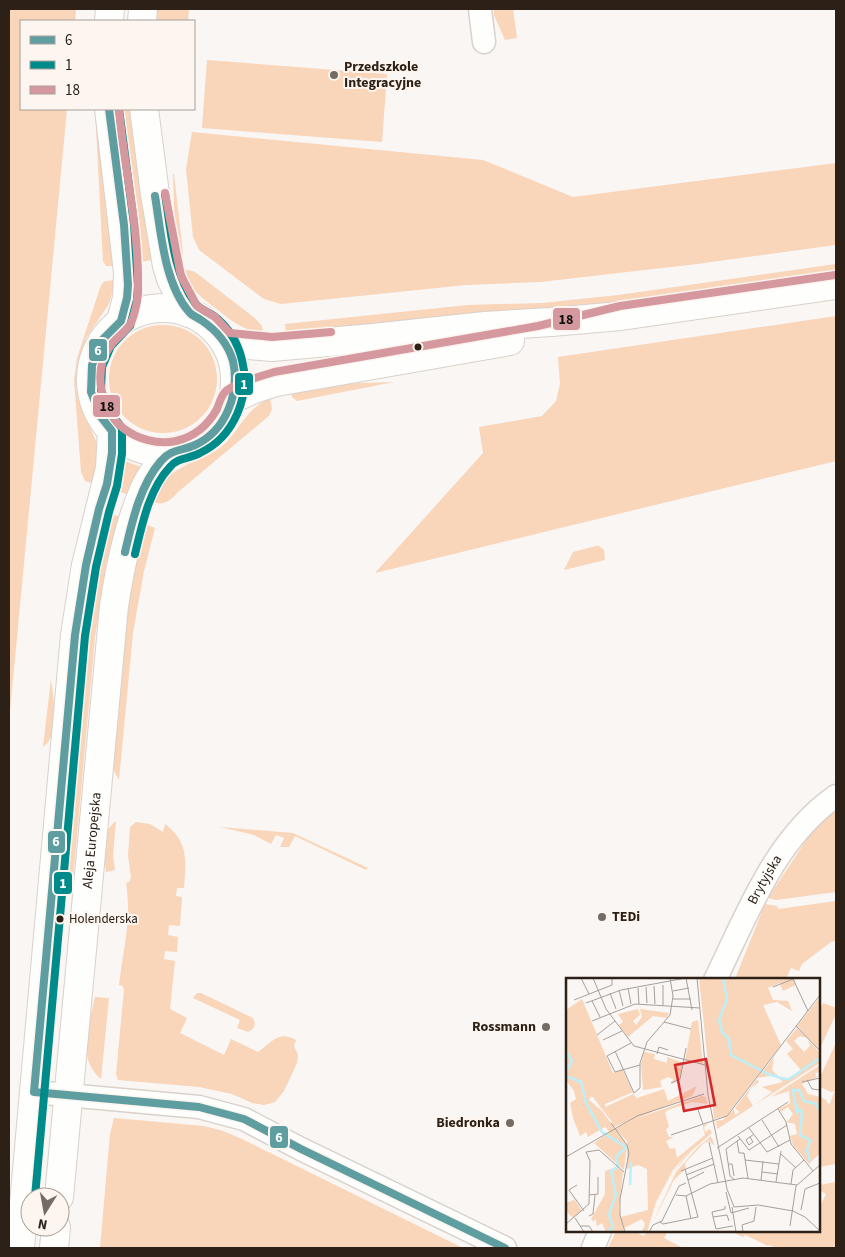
<svg xmlns="http://www.w3.org/2000/svg" width="845" height="1257" viewBox="0 0 845 1257" font-family="'Source Sans 3',sans-serif">
  <rect width="100%" height="100%" fill="#f9f6f3"/>
  <g fill="#f9d5b9">
    <polygon points="9,9 76,9 75,21 21,21 21,109 67,109 9,722"/>
    <polygon points="155,9 189,9 188,21 154,21"/>
    <polygon points="494,9 513,9 517,38 505,40 494,15"/>
    <polygon points="207,60 387,74 382,142 202,128"/>
    <polygon points="96,109 116,266 106,266 103,261 96,128"/>
    <polygon points="121,109 131,109 140,184 154,260 139,262"/>
    <polygon points="192,132 483,160 573,197 836,163 836,245 697,264 540,282 466,285 281,304 264,299 199,250 193,237 186,169"/>
    <polygon points="173,174 174,174 183,253 181,257 180,257 175,235"/>
    <polygon points="836,264 836,274 619,304 286,333 285,324 468,305 542,303 618,295"/>
    <path d="M183,270H188L195,272L256,319L262,326L263,334C242,329 234,323 218,310C201,297 191,291 183,270Z"/>
    <polygon points="116,280 109,304 86,338 77,366 76,388 80,404 94,436 99,450 95,484 85,481 81,472 74,380 77,358 101,285 105,281"/>
    <polygon points="836,316 836,461 375,573 483,453 479,427 542,416 556,401 560,384 558,357"/>
    <circle cx="163" cy="379" r="54"/>
    <polygon points="394,382 297,401 292,397 291,392 330,384"/>
    <path d="M270,398L272,409L269,416L178,492C170,501 164,506 153,502C158,492 163,481 173,473C188,462 206,459 221,447C241,430 244,410 270,398Z"/>
    <polygon points="125,461 141,467 129,495 118,491"/>
    <polygon points="113,515 119,516 106,564 95,637 72,891 70,892 68,861 88,635 101,562"/>
    <polygon points="145,524 155,528 144,571 133,633 119,780 114,771 111,760 129,585"/>
    <polygon points="596,546 599,546 604,550 605,560 564,570 573,552"/>
    <path d="M51,679C53,698 61,734 43,747Z"/>
    <polygon points="836,809 836,892 776,900 768,898 809,836"/>
    <path d="M116,821L113,855L115,870L106,872C104,853 99,834 116,821Z"/>
    <path d="M136,822L150,824L163,832L165,824C189,842 186,861 184,888H177L176,896L182,897L180,926L169,925L168,935L178,937L177,952L165,951L164,959L175,961L170,1009L187,1018L180,1033L224,1055L231,1039L258,1052C272,1042 279,1030 296,1040L294,1046L298,1055L297,1063L284,1091L275,1102L264,1105L252,1103L232,1094L199,1087L118,1080L116,1074L124,990L123,986L119,985C123,951 132,918 126,883L129,882L131,878L128,855L130,827Z"/>
    <polygon points="220,827 293,833 368,868 366,870 295,836 289,847 280,847 284,838 276,835 271,844 254,835"/>
    <polygon points="836,901 836,941 831,942 802,964 799,971 791,968 786,979 735,979 765,904 777,906 778,909"/>
    <polygon points="197,993 201,993 253,1018 255,1023 253,1029 248,1032 237,1028 240,1020 193,998"/>
    <path d="M95,997L109,998L101,1079C76,1058 89,1026 95,997Z"/>
    <polygon points="823,1003 836,1008 836,1014 821,1046 819,1047 819,1013"/>
    <polygon points="836,1043 836,1164 819,1167 819,1096 826,1100 829,1105 835,1091 831,1092 820,1087 819,1079"/>
    <polygon points="114,1118 204,1126 223,1131 242,1139 463,1248 100,1248 110,1134"/>
    <polygon points="836,1182 836,1248 776,1248 769,1245 768,1246 745,1235 743,1237 730,1231 819,1231 819,1209 826,1194 819,1190 819,1185"/>
    <polygon points="616,1231 633,1231 644,1236 647,1231 668,1231 664,1238 683,1248 608,1248"/>
  </g>
  <g fill="none" stroke-linecap="round" stroke-linejoin="round">
    <defs>
      <g id="street">
        <polyline points="480,9 484,42"/>
        <path id="s1" d="M715,980C747,915 775,838 836,796"/>
        <polyline points="34,1092 199,1107 244,1119 301,1149 505,1248"/>
        <polyline points="593,1248 600,1231"/>
      </g>
      <g id="secondary">
        <polyline points="109,21 110,9"/>
        <polyline points="142,21 143,9"/>
        <polyline points="109,109 128,272 127,298 121,321"/>
        <polyline points="144,109 155,194 167,266 171,279 189,313"/>
        <circle cx="163" cy="380" r="72"/>
        <polyline points="225,343 272,347 373,338 485,326 551,322 621,316 836,285"/>
        <polyline points="232,399 254,389 276,382 510,341"/>
        <path id="s2" d="M59,1197L114,606C120,567 128,526 144,490C150,476 160,464 170,452"/>
        <polyline points="20,1248 75,635 86,565 110,468 112,431"/>
        <polyline points="54,1248 56,1227"/>
      </g>
    </defs>
    <use href="#street" stroke="#d9d1cb" stroke-width="25"/>
    <use href="#secondary" stroke="#d9d1cb" stroke-width="30"/>
    <use href="#street" stroke="#fefefd" stroke-width="22"/>
    <use href="#secondary" stroke="#fefefd" stroke-width="28"/>
    <defs>
      <g id="bus-1">
        <polyline points="109,109 124,225 128,285 127,298 121,321 102,340 92,365 91,392 101,417 112,431 112,453 107,484 99,509 86,565 75,635 34,1092 199,1107 244,1119 301,1149 505,1248"/>
        <path d="M125,552C132,522 140,485 161,461C171,449 182,451 195,445C226,431 240,393 233,361C228,344 216,330 201,320C197,317 192,316 189,312C164,283 161,232 155,196"/>
      </g>
      <g id="bus-2">
        <path d="M135,554C142,525 149,489 170,467C178,457 190,459 200,453C234,437 251,396 242,360C238,343 228,327 214,316C208,312 199,309 195,303C173,273 171,230 165,194"/>
        <polyline points="35,1197 85,636 96,567 109,512 117,486 122,454 122,428 110,412 101,390 102,367 111,346 130,326 137,300 138,286 134,224 119,109"/>
      </g>
      <g id="bus-3">
        <path d="M119,109C124,168 139,226 138,286C138,298 136,311 131,323C126,332 117,337 111,345C92,370 100,409 123,428C137,439 158,445 176,441C194,437 208,425 217,409C219,404 221,396 225,392C232,384 262,376 274,372L538,326L620,306L835,275"/>
        <polyline points="165,193 181,276 197,306 215,317 230,333 272,337 331,332"/>
      </g>
    </defs>
    <use href="#bus-1" stroke="#fcf5f0" stroke-width="11"/>
    <use href="#bus-2" stroke="#fcf5f0" stroke-width="11"/>
    <use href="#bus-3" stroke="#fcf5f0" stroke-width="11"/>
    <use href="#bus-1" stroke="#5f9ea0" stroke-width="8"/>
    <use href="#bus-2" stroke="#008b8b" stroke-width="8"/>
    <use href="#bus-3" stroke="#d5989f" stroke-width="8"/>
  </g>
  <g fill="#746b64" stroke="#fcf5f0" stroke-width="2">
    <circle cx="334" cy="75" r="5"/>
    <circle cx="602" cy="917" r="5"/>
    <circle cx="546" cy="1027" r="5"/>
    <circle cx="510" cy="1123" r="5"/>
  </g>
  <g fill="#2c2017" stroke="#fcf5f0" stroke-width="2">
    <circle cx="418" cy="347" r="4.5"/>
    <circle cx="60" cy="919" r="4.5"/>
  </g>
  <g text-anchor="middle" dominant-baseline="central" stroke-width="4" stroke-linejoin="round" paint-order="stroke">
    <g font-size="13" fill="#2c2017" stroke="#fcf5f0" text-anchor="start">
      <text x="69" y="919">Holenderska</text>
    </g>
    <g font-size="14" font-weight="bold" fill="#2c2017" stroke="#fcf5f0" text-anchor="start">
      <text x="344" y="67">Przedszkole<tspan x="344" dy="16">Integracyjne</tspan></text>
      <text x="612" y="917">TEDi</text>
      <text x="536" y="1027" text-anchor="end">Rossmann</text>
      <text x="500" y="1123" text-anchor="end">Biedronka</text>
    </g>
    <g font-size="14" fill="#2c2017" stroke="#fcf5f0">
      <text stroke="none"><textPath href="#s2" startOffset="358">Aleja Europejska</textPath></text>
      <text stroke="none"><textPath href="#s1" startOffset="112">Brytyjska</textPath></text>
    </g>
  </g>
  <g transform="translate(566 978)">
    <rect width="254" height="254" fill="#f9f6f3"/>
    <path d="M133,0H228L230,7L217,13L214,6L217,4L202,10L207,22L222,23L226,33L211,24L197,27L215,67L160,138L148,141ZM254,19V73L231,48ZM16,21L47,95L56,91L67,114L39,126V129L67,116L71,120L98,111L102,123L131,108L126,118L48,149L40,130L45,143L27,119L18,118L25,119L23,122L36,133L61,167L58,192L28,165L44,154L39,149L22,159L20,154L14,158L7,140L4,125L10,121L8,113L0,102V32ZM72,31L74,37L67,43L70,47L76,39L74,31L103,35L101,40L87,38L62,59L53,47L57,44L52,36ZM132,42L137,86L119,83L126,44ZM231,50L241,60L234,58L228,63L238,74L244,68L242,62L254,75V85L151,151L150,143L157,142L168,131L169,137L174,134L169,130L191,101L193,104L185,110L181,118L187,128L206,114L196,109L217,104L209,97L191,100L208,79L206,92L213,99L223,100L235,92L221,76L227,71L220,63ZM78,74L89,76L88,81L101,85V79L118,85L116,90L110,88L116,91L112,103L106,106L107,101L102,99L94,103L96,109L77,112L75,86ZM254,87V94L249,95L251,99L236,106L242,116L254,119V175L243,186L227,167L224,158L231,156L229,146L221,144L227,136L222,129L216,133L218,137L213,131L224,125L223,113L205,119ZM136,118L140,119L141,126L126,124L102,132L99,135L103,148L100,152L103,159H108L100,163L104,171L109,170L111,180L139,157L137,149V147L142,146L138,149L139,154L144,151L146,155L125,173L106,196L123,173L107,192L90,224L81,254H76L79,246L76,241L58,250L55,239L82,232L81,191L72,187L61,191V163L49,151L68,141ZM145,158L149,168L143,163L138,165L119,185L120,190L108,202L86,246L110,194L131,170ZM50,189L57,193L53,231L58,254H40L36,245L31,248L29,240L28,244L25,241L39,216V193ZM3,213L16,233L7,240L0,233V225L8,222Z" fill="#f9d5b9"/>
    <path fill="none" stroke="#bcf0f9" stroke-width="2.5" d="M157,0L161,21L153,42L156,54L163,61L165,77L202,96L218,101H223L254,80M0,73L6,83L0,94M0,98L15,104L20,125L36,154L60,169L50,179L52,189L45,193L50,217L43,236L47,249L41,254M244,183L241,173L244,162L234,157L236,134L233,131L231,134L227,112H233L238,123L250,126L254,133M64,207L65,184"/>
    <path fill="none" stroke="#a7a09b" stroke-width="1" d="M15,0L23,16M27,0L40,31L68,68L139,87M131,0L142,117L161,211L168,229L192,227L227,233L239,239L254,253M97,7V28M88,8L89,26M80,9L81,25M207,9L227,1L242,33M62,10L65,26M72,10L73,26M53,12L57,28M107,13L123,10M44,15L50,31M107,21H125M8,22L46,7V0M26,23L34,39M20,25L55,12L120,0L126,32M26,43L69,26L134,30M98,44L125,51M230,48L254,73M31,57L49,43M37,62L56,53M65,65L41,78L49,94L74,87M49,73L68,115L74,110V85L81,64L104,37L107,18L104,0M91,76L93,69L102,72M241,102L246,111L254,112M236,104L254,100M105,105L114,101L120,70M131,129L137,146M212,131L220,144L225,166L247,193M196,142L213,169M45,145L61,167L63,175L54,221V237L59,254M183,150L201,174L224,162M105,157L161,138L254,17M172,158L183,172L221,147M184,159L187,164L183,167L180,162L181,161L188,156M171,163L173,175H178L182,200M143,164L152,205M151,170L222,124M215,176L230,190M0,179L71,138L138,116M179,182L213,186M162,186H166L168,198M115,193L147,180M196,194L212,196M120,197L148,186M122,202L138,194M169,202L164,198L160,171L174,161M195,202L197,183M210,204L215,173M225,206L227,192L238,182M11,207L3,212L18,233M160,214L165,235L183,230M23,217L32,216V199M110,217L120,218L144,206L177,200L231,207M120,218L125,241M166,229L170,254M235,232L239,211L254,205M23,238L27,236L29,217M147,239L146,234L159,231V228M9,240L18,254M163,243L161,237L147,239L150,251L167,248M94,244L97,246L132,239L119,191M0,246L23,226L24,183L20,174L33,172L58,194M14,248H23L27,254M224,248L230,208L254,187M83,254L87,247L96,243L113,208L120,205M177,254L176,247L188,243L190,229"/>
    <path fill="#d62828" fill-opacity="0.15" stroke="#d62828" stroke-width="2.5" d="M140,81L149,127L118,133L109,87Z"/>
    <rect width="254" height="254" fill="none" stroke="#2c2017" stroke-width="2.5"/>
  </g>
  <g stroke="#fcf5f0" stroke-width="2">
    <rect x="552" y="307" width="29" height="24" rx="5" fill="#d5989f"/>
    <rect x="88" y="338" width="20" height="24" rx="5" fill="#5f9ea0"/>
    <rect x="234" y="372" width="20" height="24" rx="5" fill="#008b8b"/>
    <rect x="92" y="394" width="29" height="24" rx="5" fill="#d5989f"/>
    <rect x="47" y="830" width="19" height="24" rx="5" fill="#5f9ea0"/>
    <rect x="53" y="871" width="20" height="24" rx="5" fill="#008b8b"/>
    <rect x="269" y="1125" width="20" height="24" rx="5" fill="#5f9ea0"/>
  </g>
  <g font-size="14" text-anchor="middle" font-weight="bold" fill="#fff">
    <text x="98" y="355">6</text>
    <text x="244" y="389">1</text>
    <text x="56" y="846">6</text>
    <text x="63" y="888">1</text>
    <text x="279" y="1142">6</text>
  </g>
  <g font-size="14" text-anchor="middle" font-weight="bold" fill="#111">
    <text x="566" y="324">18</text>
    <text x="107" y="411">18</text>
  </g>
  <rect width="845" height="1257" fill="none" stroke="#2c2017" stroke-width="20"/>
  <rect x="20" y="20" width="175" height="90" fill="#fcf5f0" stroke="#a9a099"/>
  <rect x="30" y="36" width="25" height="8" fill="#5f9ea0" stroke="#a9a099"/>
  <text x="65" y="45" font-size="15" fill="#2c2017">6</text>
  <rect x="30" y="61" width="25" height="8" fill="#008b8b" stroke="#a9a099"/>
  <text x="65" y="70" font-size="15" fill="#2c2017">1</text>
  <rect x="30" y="86" width="25" height="8" fill="#d5989f" stroke="#a9a099"/>
  <text x="65" y="95" font-size="15" fill="#2c2017">18</text>
  <g transform="translate(45 1212) rotate(191)"><circle r="24" fill="#fcf5f0" stroke="#a9a099"/>
  <path d="M0-4L9 19L0 12L-9 19Z" fill="#746b64"/>
  <text y="-8" font-size="14" font-weight="bold" text-anchor="middle" fill="#2c2017">N</text>
  </g>
</svg>
